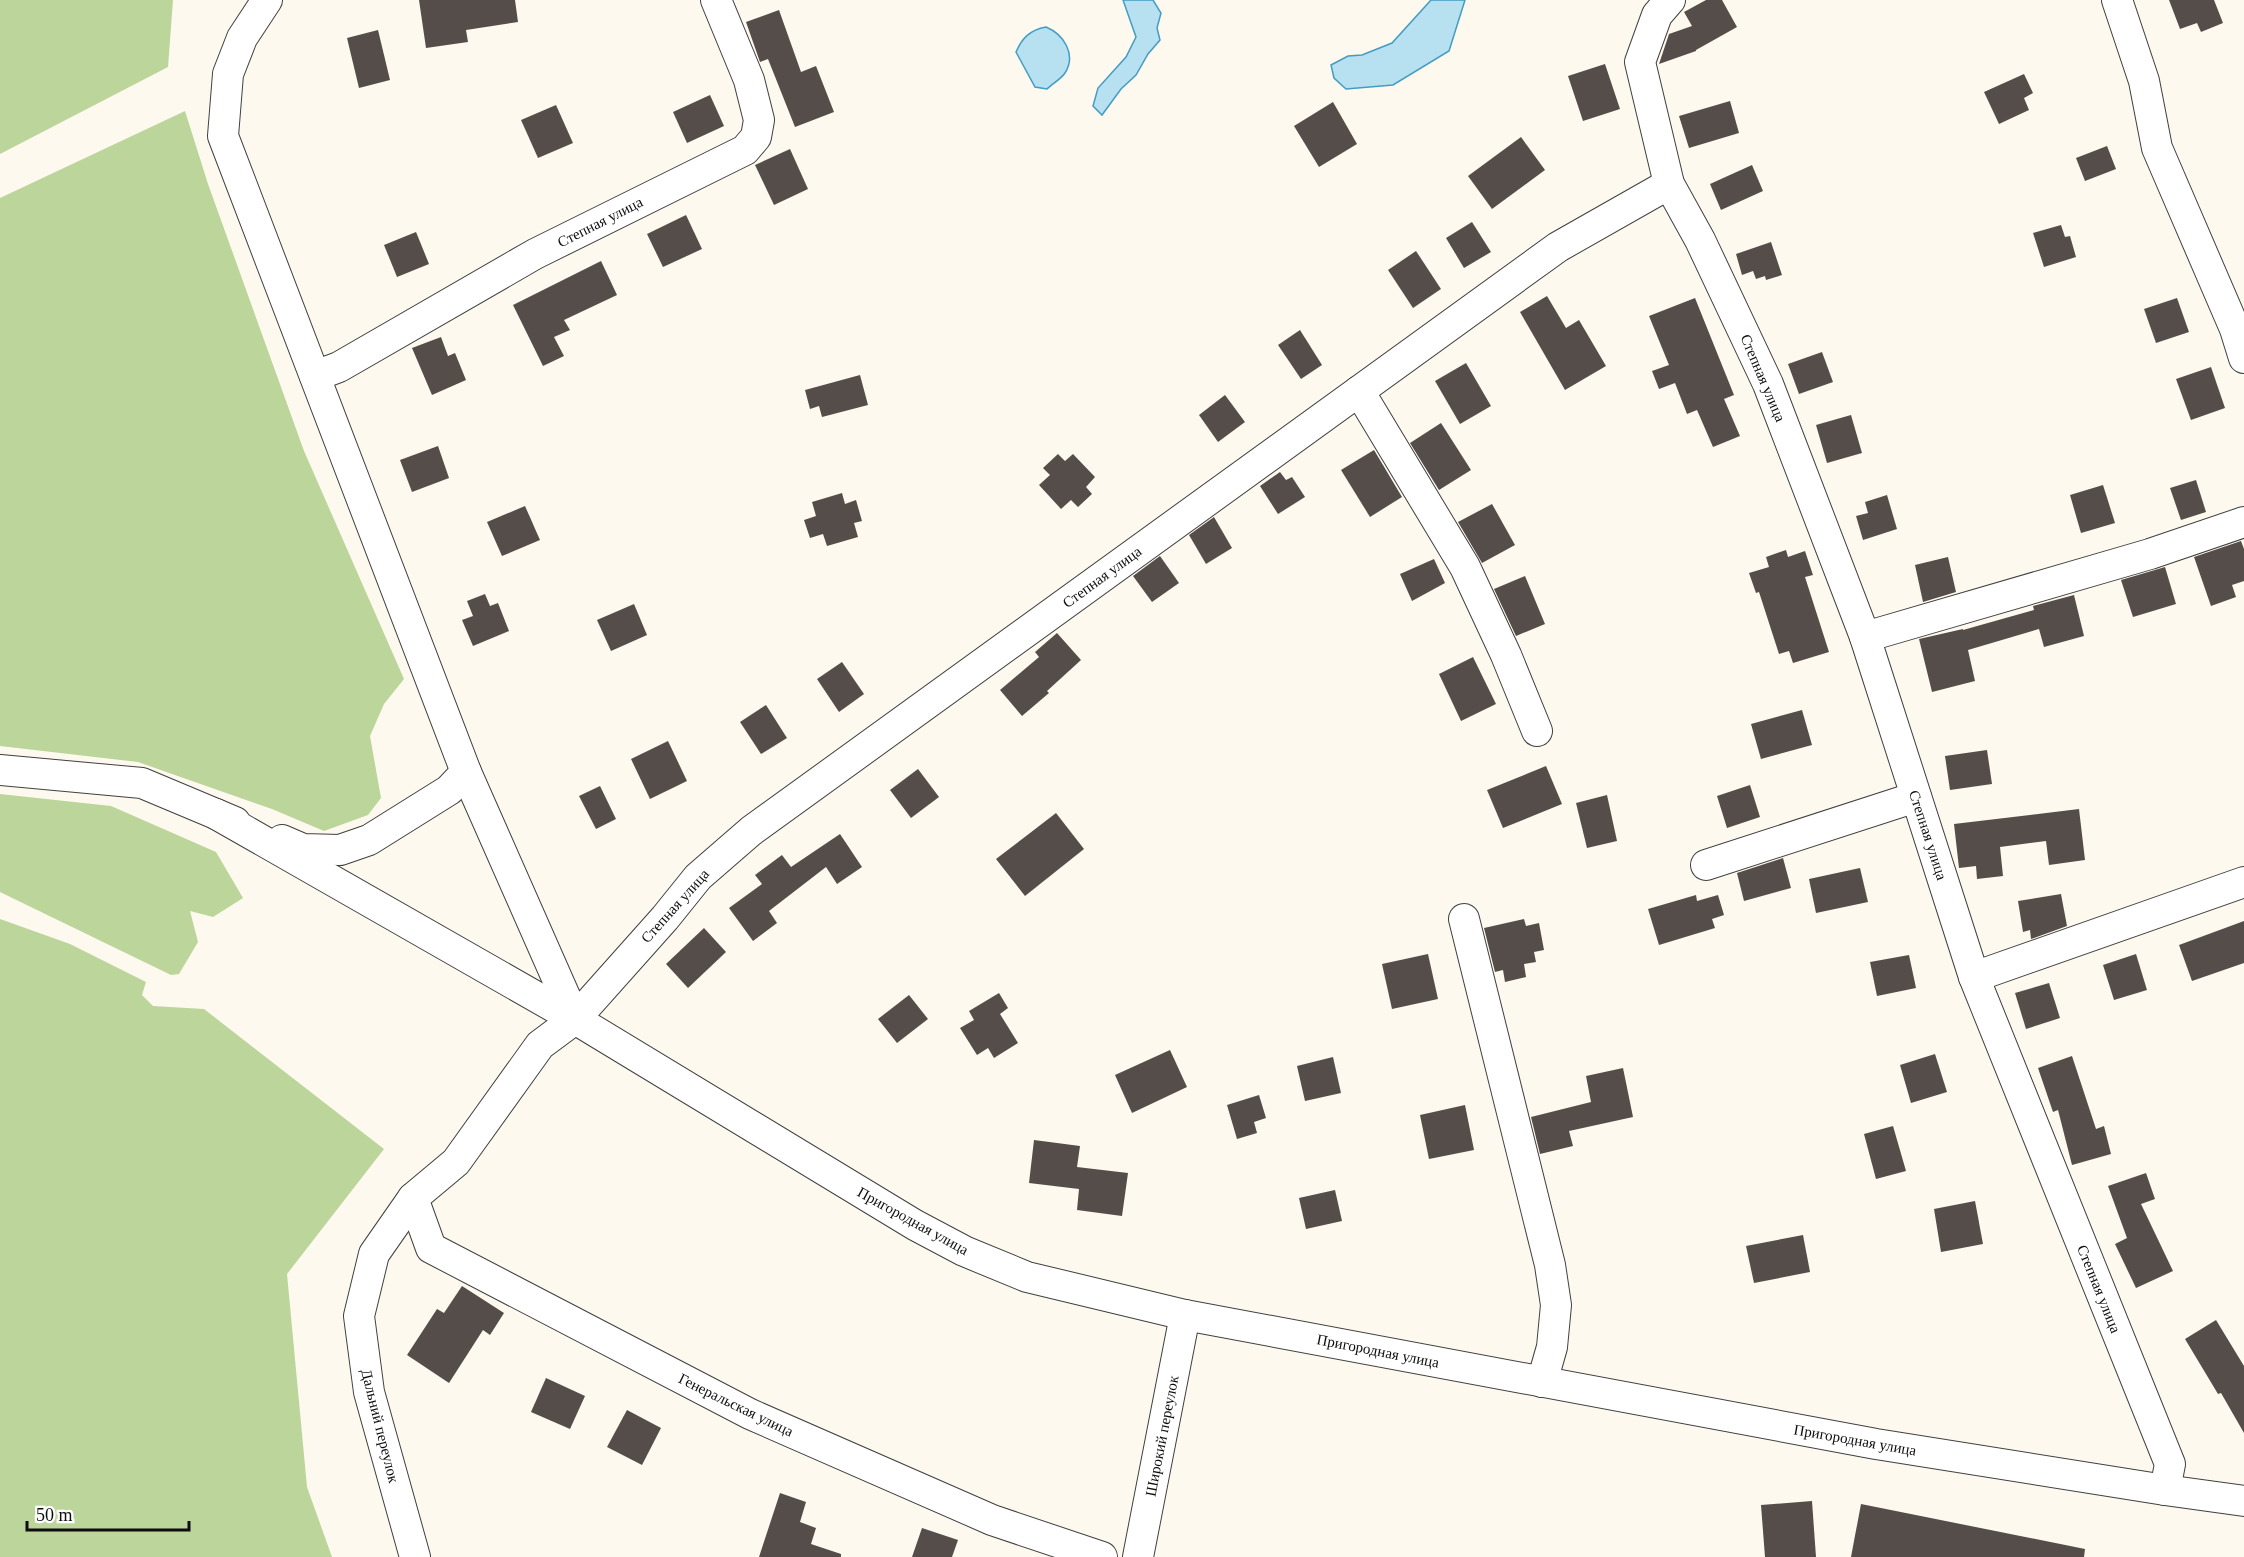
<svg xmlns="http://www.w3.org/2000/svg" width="2244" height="1557" viewBox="0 0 2244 1557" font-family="Georgia,serif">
  <rect width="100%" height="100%" fill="#fef9ee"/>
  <g fill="#bbd59b">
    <polygon points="0,0 173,0 168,67 0,154"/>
    <polygon points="185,111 208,184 304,451 404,679 384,704 370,736 381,798 368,815 324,831 272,809 138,762 0,746 0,198"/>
    <polygon points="0,794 111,806 216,852 243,898 213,917 190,911 198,942 179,974 171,975 0,892"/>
    <polygon points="0,919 70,944 146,982 142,995 153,1006 204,1009 384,1149 287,1274 307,1487 332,1557 0,1557"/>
  </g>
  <g fill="#b7e1f1" stroke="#439cc2" stroke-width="1.5">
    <polygon points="1123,0 1153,0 1161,13 1157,28 1160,40 1148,54 1136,75 1121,89 1102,115 1093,106 1098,88 1126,57 1136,37"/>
    <polygon points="1431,0 1465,0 1449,51 1393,85 1346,89 1334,78 1331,65 1348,56 1362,55 1392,43"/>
    <path d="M1046,27C1063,34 1077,54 1065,73C1061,79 1052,84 1047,89L1035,87L1016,52C1022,38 1030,30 1046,27Z"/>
  </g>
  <g fill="#554d4a">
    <polygon points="419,0 515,0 518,22 466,30 468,42 426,48"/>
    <polygon points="1706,0 1722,0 1737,27 1696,50 1696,51 1659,64 1669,34 1692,26 1684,12"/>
    <polygon points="2169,0 2214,0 2223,23 2201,32 2197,23 2180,29"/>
    <polygon points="779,10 801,72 816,66 834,112 795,127 768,59 760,62 746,22"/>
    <polygon points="378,30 390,80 359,88 347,38"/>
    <polygon points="1605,64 1620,109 1583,121 1568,76"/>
    <polygon points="2024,74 2033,93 2024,98 2029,110 1999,124 1984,92"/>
    <polygon points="710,95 724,126 687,143 673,112"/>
    <polygon points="1730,101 1739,133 1689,148 1679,116"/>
    <polygon points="1333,102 1357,144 1319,167 1294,126"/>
    <polygon points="556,105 573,143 538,158 521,120"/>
    <polygon points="1521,137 1545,170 1492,209 1468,176"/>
    <polygon points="2107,146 2116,169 2085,181 2076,158"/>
    <polygon points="790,149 808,189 774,205 755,165"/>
    <polygon points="1752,165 1763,191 1721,210 1710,184"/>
    <polygon points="686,215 702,249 663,267 647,234"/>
    <polygon points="1472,222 1491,252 1464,268 1446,238"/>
    <polygon points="2061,225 2065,237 2070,236 2076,257 2044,267 2033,233"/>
    <polygon points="416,232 429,264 397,277 384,245"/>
    <polygon points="1771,242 1782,275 1766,280 1765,276 1756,279 1753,271 1742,275 1736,254"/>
    <polygon points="1416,251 1441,289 1413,308 1388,270"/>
    <polygon points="601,261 617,295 564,320 570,330 554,337 564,356 543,366 513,305"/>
    <polygon points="1547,296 1566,328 1579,320 1606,366 1565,390 1520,312"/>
    <polygon points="1695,298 1734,395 1724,399 1740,436 1713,447 1697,410 1687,414 1675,383 1659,389 1652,371 1669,365 1649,316"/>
    <polygon points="2177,298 2189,332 2156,343 2144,309"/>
    <polygon points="1300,330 1322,365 1301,379 1278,345"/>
    <polygon points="441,337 448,356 455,353 466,380 432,395 412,348"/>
    <polygon points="1822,352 1833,382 1799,394 1788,364"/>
    <polygon points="1466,363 1491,406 1460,424 1435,381"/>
    <polygon points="2211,367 2225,408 2191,420 2176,379"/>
    <polygon points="860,375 868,405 822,417 819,406 810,409 805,390"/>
    <polygon points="1225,395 1245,422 1218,442 1199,415"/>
    <polygon points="1851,415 1862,453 1827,463 1816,425"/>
    <polygon points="1441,423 1471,470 1439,490 1410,443"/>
    <polygon points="438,446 449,478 412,492 400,460"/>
    <polygon points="1374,450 1402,497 1370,517 1341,470"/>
    <polygon points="1058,454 1065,461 1073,454 1095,477 1086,487 1092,494 1078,507 1071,500 1061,509 1039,485 1050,475 1043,468"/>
    <polygon points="1280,472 1286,480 1292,477 1305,497 1278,514 1260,486"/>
    <polygon points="2196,480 2206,512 2181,520 2170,488"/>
    <polygon points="2103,485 2115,523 2081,533 2070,495"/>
    <polygon points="842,493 845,504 856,500 862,521 854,523 858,537 827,546 823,534 810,538 804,520 816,516 812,502"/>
    <polygon points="1887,495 1897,529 1863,540 1856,516 1868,513 1865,502"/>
    <polygon points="1492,504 1515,545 1482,563 1458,522"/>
    <polygon points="525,506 540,540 502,556 487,522"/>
    <polygon points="1214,517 1232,548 1206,564 1189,535"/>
    <polygon points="2241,541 2244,549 2244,581 2232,585 2236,597 2211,606 2194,557"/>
    <polygon points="1786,550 1788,557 1805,551 1813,575 1805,577 1829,652 1793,663 1789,651 1779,654 1759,592 1756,593 1749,573 1769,567 1766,557"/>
    <polygon points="1160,556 1179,583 1152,602 1133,576"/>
    <polygon points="1948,557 1956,592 1923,602 1915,565"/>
    <polygon points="1434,559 1445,583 1412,601 1400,574"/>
    <polygon points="2165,567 2176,604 2133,617 2121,580"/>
    <polygon points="1525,576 1545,624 1516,636 1494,589"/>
    <polygon points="485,594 490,606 498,603 509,631 473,646 462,620 473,616 467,601"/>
    <polygon points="2074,595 2084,636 2044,647 2039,629 1968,650 1975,681 1932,692 1919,639 1963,629 1963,630 2034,610 2033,606"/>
    <polygon points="634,604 647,635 611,651 597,620"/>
    <polygon points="1057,633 1081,660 1047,691 1049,693 1022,716 1000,690 1039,657 1035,652"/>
    <polygon points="1473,657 1496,704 1461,721 1439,674"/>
    <polygon points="842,662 864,694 839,712 817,679"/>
    <polygon points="766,705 787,738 761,754 740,722"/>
    <polygon points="1802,710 1812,745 1761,759 1751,724"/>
    <polygon points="668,741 687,781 650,799 631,759"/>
    <polygon points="1987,750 1992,784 1950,790 1945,756"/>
    <polygon points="1546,766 1562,804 1503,828 1487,790"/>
    <polygon points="918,769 939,797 911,818 890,790"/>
    <polygon points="1750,785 1760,817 1727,828 1717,796"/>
    <polygon points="600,786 616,819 596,829 579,796"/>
    <polygon points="1607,795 1617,841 1587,848 1576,803"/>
    <polygon points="2079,809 2085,860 2049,865 2046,841 2000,847 2003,876 1977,879 1976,866 1959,868 1954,824"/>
    <polygon points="1056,813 1084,849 1025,896 996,859"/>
    <polygon points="840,834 862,867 837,884 826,867 769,911 777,923 753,941 729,908 762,884 755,875 782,855 791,867"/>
    <polygon points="1783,858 1791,888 1744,901 1737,873"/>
    <polygon points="1860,868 1868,902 1816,913 1809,879"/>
    <polygon points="2061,894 2067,926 2031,939 2030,930 2023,932 2018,901"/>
    <polygon points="1696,895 1697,901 1718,895 1724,915 1712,919 1715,928 1659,945 1648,909"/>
    <polygon points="1524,919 1526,926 1539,923 1544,950 1534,952 1536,962 1524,964 1526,977 1505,982 1503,970 1495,972 1484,928"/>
    <polygon points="2244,921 2244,963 2192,981 2179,945"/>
    <polygon points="704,928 726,952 688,988 666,964"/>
    <polygon points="1428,954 1438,999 1392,1009 1382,964"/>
    <polygon points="2136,954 2147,990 2114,1000 2103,965"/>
    <polygon points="1909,955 1916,988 1877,996 1870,962"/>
    <polygon points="2049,983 2060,1018 2026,1029 2015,993"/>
    <polygon points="999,993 1008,1008 1000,1014 1018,1043 994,1058 988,1048 977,1055 960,1028 974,1020 969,1011"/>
    <polygon points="909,995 928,1019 897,1043 878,1019"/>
    <polygon points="1170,1050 1187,1087 1132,1113 1115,1075"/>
    <polygon points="1935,1054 1947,1092 1911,1103 1900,1065"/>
    <polygon points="2072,1056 2096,1129 2104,1126 2111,1154 2072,1165 2058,1110 2053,1112 2038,1068"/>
    <polygon points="1333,1057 1341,1093 1305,1101 1297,1066"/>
    <polygon points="1623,1068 1633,1117 1569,1131 1573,1146 1540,1154 1531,1117 1591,1102 1586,1076"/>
    <polygon points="1259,1095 1266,1118 1254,1122 1257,1133 1237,1139 1227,1105"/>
    <polygon points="1465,1105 1474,1150 1429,1159 1420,1115"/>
    <polygon points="1893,1126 1906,1171 1876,1179 1864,1134"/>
    <polygon points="1034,1140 1080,1146 1077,1167 1128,1173 1122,1216 1077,1210 1079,1189 1029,1183"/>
    <polygon points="2146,1173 2155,1199 2141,1204 2173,1271 2136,1288 2115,1244 2127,1238 2108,1186"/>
    <polygon points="1335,1190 1342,1221 1306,1229 1299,1198"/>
    <polygon points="1975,1201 1983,1244 1941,1252 1934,1209"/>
    <polygon points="1803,1235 1810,1272 1754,1283 1746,1246"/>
    <polygon points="462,1286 504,1313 490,1335 483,1330 449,1383 407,1355 437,1309 444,1313"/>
    <polygon points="2216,1320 2244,1366 2244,1433 2221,1393 2218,1394 2185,1339"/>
    <polygon points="546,1378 585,1396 570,1429 531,1412"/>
    <polygon points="627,1410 661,1428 642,1465 607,1447"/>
    <polygon points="780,1493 806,1502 800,1522 816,1528 811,1544 841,1554 841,1557 759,1557"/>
    <polygon points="1812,1501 1816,1557 1765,1557 1761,1505"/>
    <polygon points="1861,1504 2085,1549 2084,1557 1851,1557"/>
    <polygon points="922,1528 958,1540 952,1557 912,1557"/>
  </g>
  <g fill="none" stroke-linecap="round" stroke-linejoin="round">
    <defs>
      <g id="minor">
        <polyline points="267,0 242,38 228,74 223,136 466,772 575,1019"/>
        <polyline points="1670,0 1657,15 1640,62 1669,184 1700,240 1768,384 1865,637 1974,977 2170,1464 2165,1490"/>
        <polyline points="2117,0 2144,81 2157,148 2235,329 2244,358"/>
        <polyline points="315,376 339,367 535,254 745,150 756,137 759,120 749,80 716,0"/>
        <polyline points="1359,391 1465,567 1506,655 1537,731"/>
        <polyline points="1865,637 2150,554 2244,522"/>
        <polyline points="0,770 142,783 235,822"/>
        <polyline points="216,814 575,1019 915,1225 964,1251 1027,1277 1185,1315 1876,1444 2165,1490 2244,1501"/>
        <polyline points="282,840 303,849 340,850 369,840 449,790 466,772"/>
        <polyline points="1706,865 1916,797"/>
        <polyline points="1464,919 1550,1265 1556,1305 1552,1347 1542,1382"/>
        <polyline points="1974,977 2244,882"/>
        <polyline points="413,1198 431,1248 750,1414 992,1520 1102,1557"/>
        <polyline points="415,1557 369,1392 359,1316 374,1254 413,1198 456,1162 540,1045 575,1019 665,918 698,877 751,831 1558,247 1669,184"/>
        <polyline points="1138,1557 1185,1315"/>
      </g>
    </defs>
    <use href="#minor" stroke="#404040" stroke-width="32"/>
    <use href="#minor" stroke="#fff" stroke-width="30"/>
  </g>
  <g text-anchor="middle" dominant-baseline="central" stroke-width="6" stroke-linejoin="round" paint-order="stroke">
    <g font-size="15" fill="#0d0d0d" stroke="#fff">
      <text transform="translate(600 222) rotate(-27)">Степная улица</text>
      <text transform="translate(1763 378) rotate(67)">Степная улица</text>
      <text transform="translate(1102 577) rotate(-36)">Степная улица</text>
      <text transform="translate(1928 835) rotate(72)">Степная улица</text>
      <text transform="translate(675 906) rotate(-48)">Степная улица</text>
      <text transform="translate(913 1221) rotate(29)">Пригородная улица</text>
      <text transform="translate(2099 1289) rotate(68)">Степная улица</text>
      <text transform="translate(1378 1351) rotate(11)">Пригородная улица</text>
      <text transform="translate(736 1405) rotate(26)">Генеральская улица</text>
      <text transform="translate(380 1426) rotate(76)">Дальний переулок</text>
      <text transform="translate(1162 1436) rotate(-79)">Широкий переулок</text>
      <text transform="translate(1855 1440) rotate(10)">Пригородная улица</text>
    </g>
  </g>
  <path d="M27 1521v9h162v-9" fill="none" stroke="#0d0d0d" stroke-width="3"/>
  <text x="36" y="1521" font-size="18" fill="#0d0d0d" stroke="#ffffff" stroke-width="4.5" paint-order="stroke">50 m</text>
</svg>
